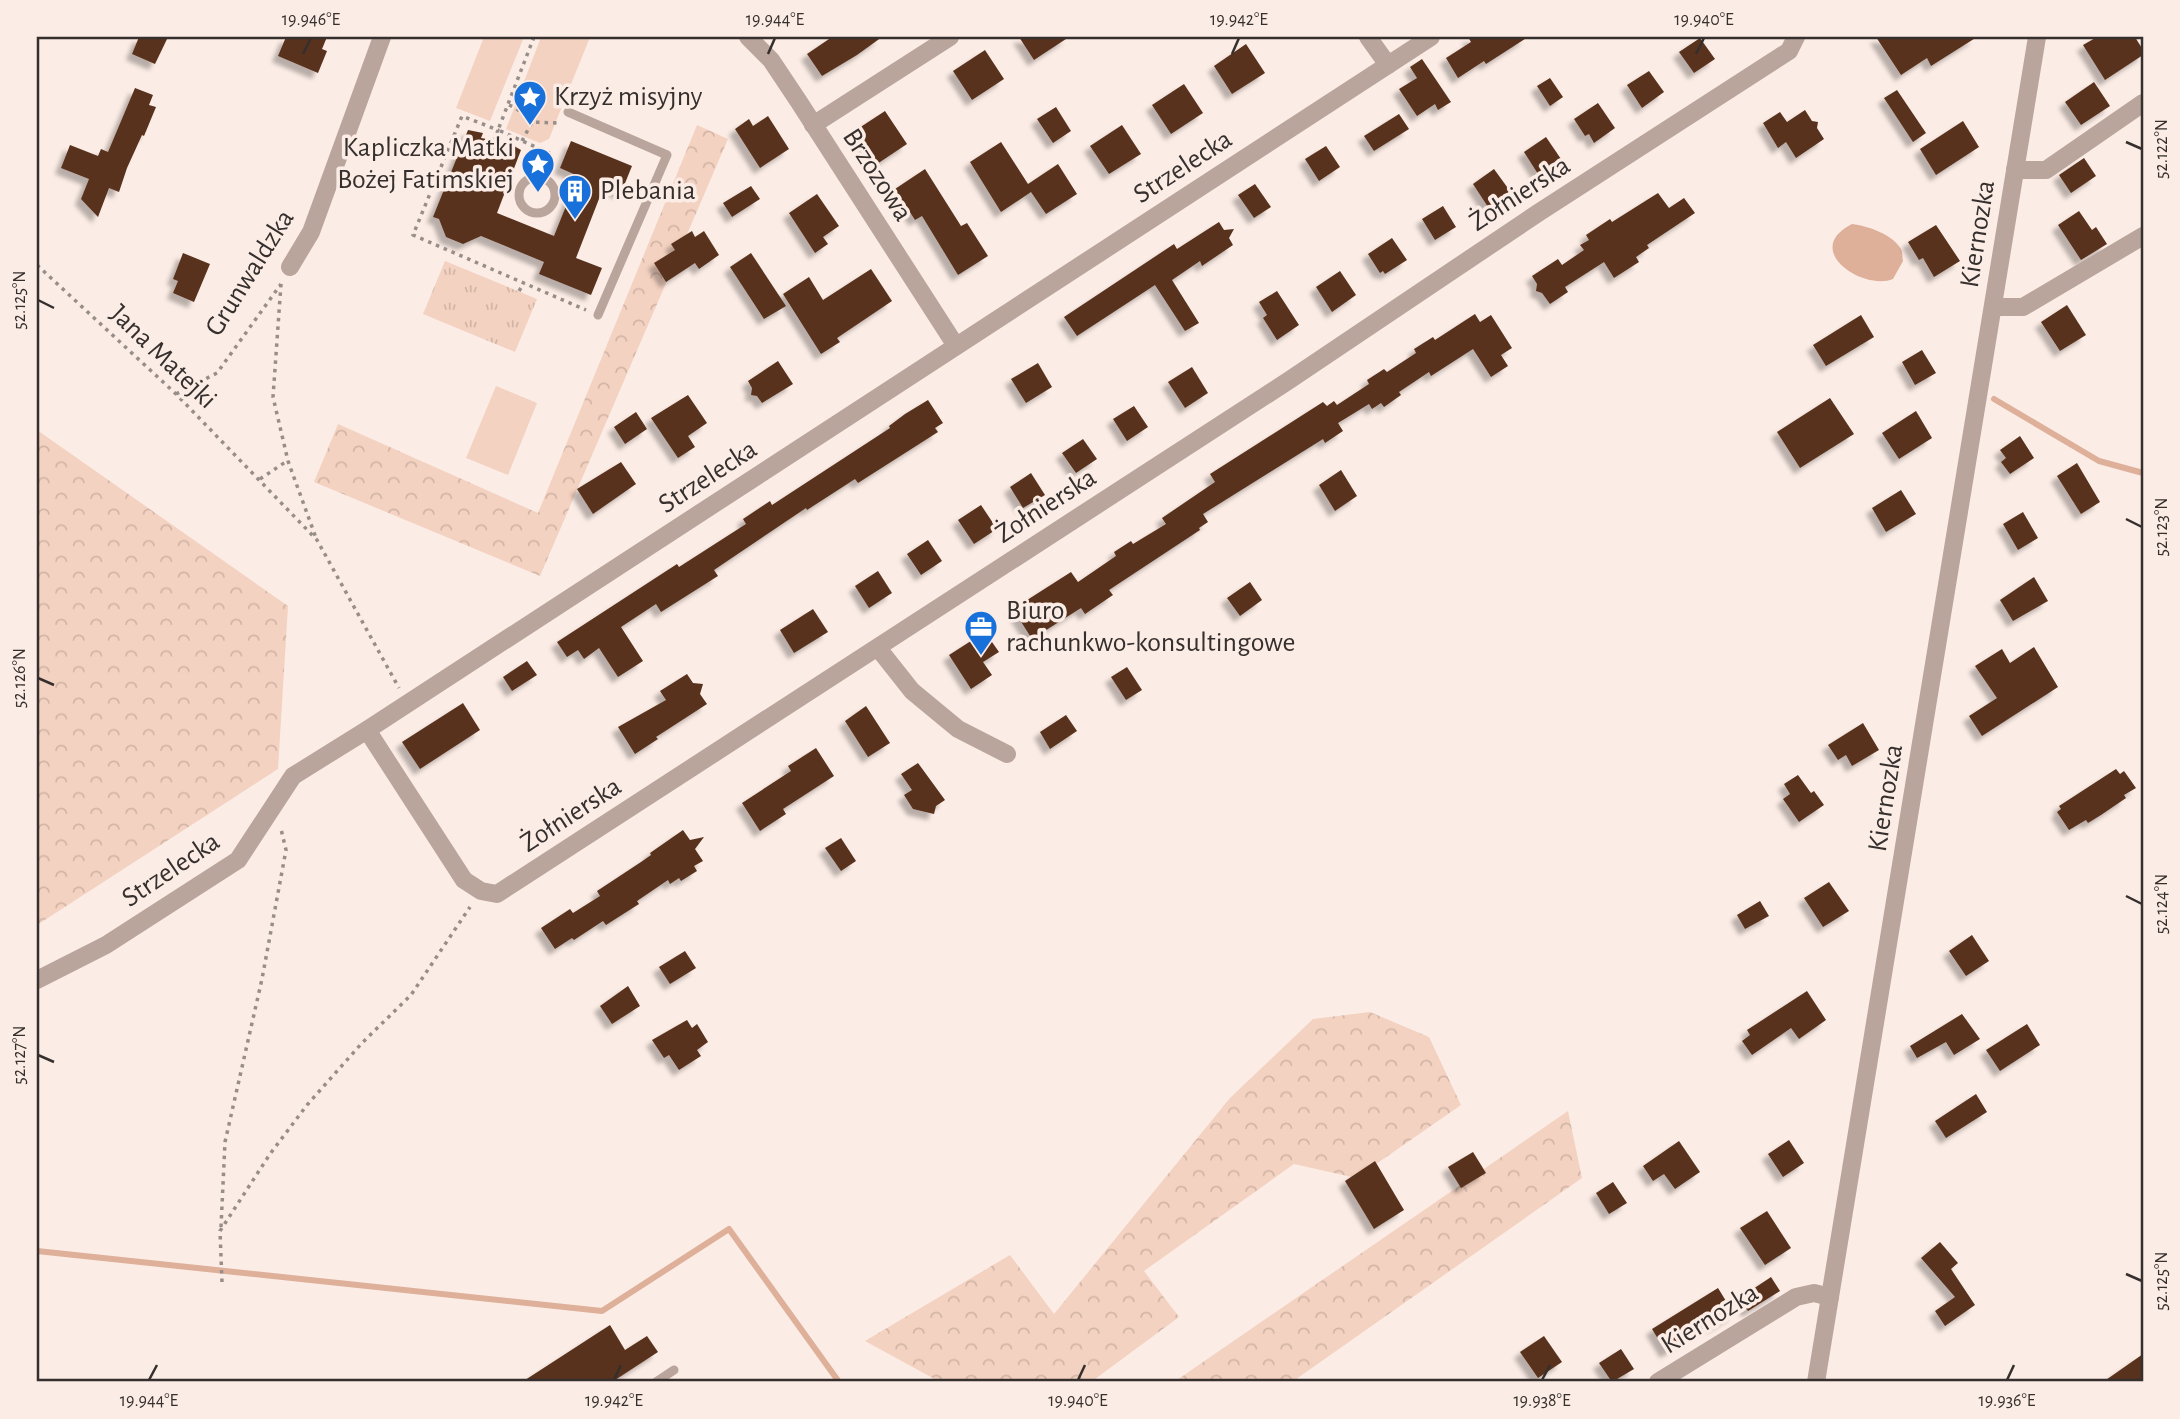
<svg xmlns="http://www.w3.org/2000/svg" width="2180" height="1419" viewBox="0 0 2180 1419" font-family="'Alegreya Sans',sans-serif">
  <defs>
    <pattern id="forest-crowns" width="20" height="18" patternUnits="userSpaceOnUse" patternTransform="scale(1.75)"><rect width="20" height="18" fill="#f4d2c1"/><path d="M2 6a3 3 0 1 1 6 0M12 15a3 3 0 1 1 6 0" fill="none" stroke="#d2b5a6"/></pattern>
    <pattern id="park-tufts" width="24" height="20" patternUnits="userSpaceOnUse" patternTransform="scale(1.75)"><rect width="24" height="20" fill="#f4d2c1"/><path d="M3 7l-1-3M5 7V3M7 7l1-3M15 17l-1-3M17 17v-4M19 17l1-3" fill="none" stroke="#d2b5a6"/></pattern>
    <filter id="shadow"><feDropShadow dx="-6" dy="6" stdDeviation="2" flood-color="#0004"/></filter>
  </defs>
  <rect width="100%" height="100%" fill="#fbece5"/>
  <g fill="#f4d2c1">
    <polygon points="484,37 524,37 490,121 456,108"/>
    <polygon points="541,37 590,37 549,139 540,143 506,129"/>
    <polygon points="496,386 537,403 508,475 466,458"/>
  </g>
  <g fill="url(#forest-crowns)">
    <polygon points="697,125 728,139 540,576 314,482 338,424 538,513"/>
    <polygon points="37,430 288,606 278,769 37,925"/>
    <polygon points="1370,1012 1429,1037 1461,1105 1356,1178 1294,1164 1144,1271 1179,1317 1091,1382 940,1382 865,1341 1010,1255 1054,1314 1230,1098 1313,1019"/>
    <polygon points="1568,1111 1582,1178 1292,1382 1174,1382"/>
  </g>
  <polygon fill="url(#park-tufts)" points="445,261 537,299 515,352 423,314"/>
  <path fill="#deaf99" d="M1852,224C1868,226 1892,234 1901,249C1903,253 1902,257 1903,261L1893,279C1863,291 1801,250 1852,224Z"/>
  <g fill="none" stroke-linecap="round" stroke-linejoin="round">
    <g stroke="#deaf99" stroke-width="6">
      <polyline points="1994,399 2099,461 2143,473"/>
      <polyline points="37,1251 602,1311 729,1229 839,1382"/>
    </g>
  </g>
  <g fill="#58321f" filter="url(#shadow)">
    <polygon points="139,37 168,37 155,64 132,54"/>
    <polygon points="286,37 327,37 322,49 327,51 318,73 278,56"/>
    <polygon points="832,37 882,37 857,55 822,76 807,54"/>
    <polygon points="1019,37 1069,37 1034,60"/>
    <polygon points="1468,37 1528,37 1486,64 1484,61 1458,78 1446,58 1471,42"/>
    <polygon points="1876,37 1977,37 1931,66 1927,58 1901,75"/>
    <polygon points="2097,37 2135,37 2143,50 2143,55 2105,80 2083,45"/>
    <polygon points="1700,38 1715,59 1694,73 1679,52"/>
    <polygon points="1246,44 1265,73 1232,94 1214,66"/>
    <polygon points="985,50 1004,79 972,100 953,71"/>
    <polygon points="1422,59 1451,102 1438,110 1435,104 1417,116 1399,89 1417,78 1410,67"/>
    <polygon points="1649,71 1664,92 1642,108 1627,85"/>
    <polygon points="1550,78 1563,97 1550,106 1537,86"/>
    <polygon points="2094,82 2110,106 2081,125 2065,102"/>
    <polygon points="1184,84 1203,113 1171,134 1152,105"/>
    <polygon points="135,88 153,95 149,105 156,107 144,136 142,135 127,168 119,192 109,188 98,217 81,199 89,179 61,168 70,145 98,156 101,149 108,152"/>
    <polygon points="1897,90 1926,133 1913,142 1884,98"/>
    <polygon points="1598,103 1615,128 1594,143 1589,134 1585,136 1574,119"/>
    <polygon points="1056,107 1071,131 1053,143 1037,119"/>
    <polygon points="1805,110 1812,121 1818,122 1817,128 1824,139 1796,158 1786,142 1778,148 1763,123 1780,112 1787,122"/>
    <polygon points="885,111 907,144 877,164 856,130"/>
    <polygon points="1399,114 1409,129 1374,151 1364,136"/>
    <polygon points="768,116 789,149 760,168 735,129 749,119 753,126"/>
    <polygon points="1963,121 1979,147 1936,175 1920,149"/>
    <polygon points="1122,125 1141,154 1109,174 1090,146"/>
    <polygon points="468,130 483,133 481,138 509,143 521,150 497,213 554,236 578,176 560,168 571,141 632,166 621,193 604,186 576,258 602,268 591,295 539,274 544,262 481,236 463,244 446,237 439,219 433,217"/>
    <polygon points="1546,137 1561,159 1538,174 1524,152"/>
    <polygon points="1001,142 1028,184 1058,164 1077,194 1046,214 1031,192 1001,212 970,162"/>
    <polygon points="1326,146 1340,167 1319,181 1305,159"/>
    <polygon points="2084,158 2096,176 2071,193 2059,175"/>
    <polygon points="925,169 961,226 967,223 988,256 958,275 922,216 915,220 895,189"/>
    <polygon points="1494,169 1510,191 1488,207 1473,184"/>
    <polygon points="1255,184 1271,207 1254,218 1238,195"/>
    <polygon points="751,186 760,199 732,217 723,203"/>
    <polygon points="1658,193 1669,208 1684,198 1695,213 1647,245 1649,248 1636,257 1639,262 1614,278 1604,262 1565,287 1568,292 1550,304 1542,293 1536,291 1537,284 1532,276 1558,259 1562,265 1584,250 1580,245 1589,240 1586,235 1610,219 1612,222"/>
    <polygon points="817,194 839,226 823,237 828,244 815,253 789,213"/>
    <polygon points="1443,206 1456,227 1435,240 1422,219"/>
    <polygon points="2079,211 2092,230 2096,227 2107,244 2081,260 2058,225"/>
    <polygon points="1219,222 1224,230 1234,229 1229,238 1233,245 1202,266 1200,261 1172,280 1199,323 1185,331 1155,285 1077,336 1064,317 1174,244 1177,249"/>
    <polygon points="1936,225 1960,261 1934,277 1923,258 1919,260 1908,242"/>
    <polygon points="692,231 695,237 704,231 719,255 699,269 695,263 666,282 654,263 675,250 671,244"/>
    <polygon points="1392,238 1407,260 1385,274 1383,271 1380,273 1368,254"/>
    <polygon points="183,253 210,264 194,302 173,293 178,281 173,279"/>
    <polygon points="751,253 786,306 764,319 730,267"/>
    <polygon points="871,269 892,301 837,338 840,342 821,354 783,294 809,277 823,300"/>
    <polygon points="1340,271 1356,295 1332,312 1316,287"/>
    <polygon points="1277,291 1299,325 1277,340 1263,318 1267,315 1259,302"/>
    <polygon points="2067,305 2086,335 2060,351 2041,322"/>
    <polygon points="1475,314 1480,322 1491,315 1512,348 1501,355 1508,366 1491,377 1473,349 1431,376 1429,372 1399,392 1401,395 1384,407 1381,403 1372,409 1369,404 1338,423 1343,431 1325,443 1323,439 1203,514 1208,522 1199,528 1200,530 1109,590 1113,595 1085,614 1081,608 1032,639 1013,609 1071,572 1078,582 1116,556 1114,552 1131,541 1133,544 1166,524 1162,518 1215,482 1210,474 1323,402 1327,406 1334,401 1337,405 1369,384 1367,380 1384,369 1387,372 1416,353 1414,349 1433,337 1435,340"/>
    <polygon points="1861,315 1874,337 1826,366 1813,345"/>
    <polygon points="1922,350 1936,373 1915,385 1902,362"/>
    <polygon points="778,361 793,384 762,403 757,396 751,395 752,388 748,381"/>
    <polygon points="1038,363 1052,387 1026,403 1011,379"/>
    <polygon points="1192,367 1208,393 1185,408 1168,382"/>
    <polygon points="688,395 707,423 688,436 695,447 678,458 651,418"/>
    <polygon points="1830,398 1854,434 1800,468 1777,432"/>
    <polygon points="928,400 943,423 935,428 938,432 858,483 855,479 807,510 806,508 714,570 718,576 661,612 656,604 621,627 643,661 618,677 599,648 584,659 578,650 567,657 557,642 677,564 679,567 746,524 743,519 770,501 772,505 890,428 889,426 905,414"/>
    <polygon points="1134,406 1148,427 1127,441 1113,419"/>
    <polygon points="1916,411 1932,438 1899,459 1882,433"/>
    <polygon points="636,412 647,429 625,444 614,427"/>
    <polygon points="2020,436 2034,458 2010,474 2001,462 2006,458 2000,450"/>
    <polygon points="1083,439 1097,459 1076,473 1062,453"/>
    <polygon points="621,462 636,484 593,514 577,489"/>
    <polygon points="2077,463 2100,502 2081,514 2057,476"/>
    <polygon points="1341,470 1357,496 1335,511 1319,485"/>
    <polygon points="1031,473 1045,495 1023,508 1010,487"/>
    <polygon points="1901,490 1916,514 1886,532 1872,508"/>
    <polygon points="981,505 997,529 974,544 958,520"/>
    <polygon points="2023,512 2038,538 2018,550 2003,524"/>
    <polygon points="928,540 942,561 921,575 907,554"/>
    <polygon points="878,571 892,593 869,608 855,586"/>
    <polygon points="2034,577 2048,601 2013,621 2000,600"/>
    <polygon points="1250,582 1262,600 1240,616 1227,598"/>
    <polygon points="813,609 828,632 794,653 780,630"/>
    <polygon points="985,632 999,652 983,662 992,675 971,689 949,655"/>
    <polygon points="2034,647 2058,687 1982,736 1969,716 1997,698 1975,666 2002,649 2010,663"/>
    <polygon points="527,661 537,675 512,691 503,677"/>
    <polygon points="1127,667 1142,690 1126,700 1111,677"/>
    <polygon points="687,674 693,683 703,684 700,694 707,704 656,737 658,739 635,754 618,727 666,700 660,691"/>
    <polygon points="463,703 480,730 420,769 402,742"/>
    <polygon points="866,706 890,743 868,757 845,721"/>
    <polygon points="1066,715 1077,731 1050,749 1040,732"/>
    <polygon points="1863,723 1879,750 1852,766 1846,755 1838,760 1828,745"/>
    <polygon points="816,748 834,776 783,809 786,814 760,831 742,803 791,771 788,766"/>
    <polygon points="918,763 945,800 936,806 934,814 913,809 904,795 912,790 901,774"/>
    <polygon points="2116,769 2120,774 2124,771 2136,788 2124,795 2126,798 2101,815 2088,823 2086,820 2069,830 2057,812 2061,809 2059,806"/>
    <polygon points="1798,775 1811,793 1814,791 1824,805 1799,822 1783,799 1790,794 1784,784"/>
    <polygon points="683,830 690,840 704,837 695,849 703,861 694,866 697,871 681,881 679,878 670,884 668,880 637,901 639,904 606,925 603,921 574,940 572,938 555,949 541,928 570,909 573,913 600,896 597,891 641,862 651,855 650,853"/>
    <polygon points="841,838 856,861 841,871 825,848"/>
    <polygon points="1829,882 1849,911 1823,927 1804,898"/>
    <polygon points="1760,901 1769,916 1745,929 1737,915"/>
    <polygon points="1972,935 1989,961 1966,976 1949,951"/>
    <polygon points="685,951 696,968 670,984 659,967"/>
    <polygon points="628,986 640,1006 612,1024 600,1006"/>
    <polygon points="1807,991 1826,1020 1799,1039 1791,1028 1752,1055 1742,1041 1750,1035 1747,1030"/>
    <polygon points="1962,1014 1980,1039 1954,1055 1946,1042 1917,1058 1910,1046"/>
    <polygon points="687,1020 692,1028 697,1024 708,1042 697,1050 701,1056 679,1070 669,1055 664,1058 652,1040"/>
    <polygon points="2027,1024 2040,1045 2000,1071 1986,1050"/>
    <polygon points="1976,1094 1987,1112 1946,1138 1935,1121"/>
    <polygon points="1789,1140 1804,1163 1783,1177 1768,1154"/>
    <polygon points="1679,1141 1700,1172 1675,1189 1664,1174 1653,1181 1643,1166"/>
    <polygon points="1473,1152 1486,1173 1461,1188 1448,1167"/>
    <polygon points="1375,1161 1404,1210 1374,1229 1345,1181"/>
    <polygon points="1613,1182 1627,1203 1609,1214 1596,1193"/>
    <polygon points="1767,1211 1791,1248 1765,1265 1740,1228"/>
    <polygon points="1940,1242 1958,1263 1951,1269 1975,1305 1945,1326 1935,1311 1955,1297 1921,1258"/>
    <polygon points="1771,1277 1780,1291 1748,1311 1738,1299"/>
    <polygon points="1718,1288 1734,1314 1713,1327 1711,1324 1666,1352 1652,1329"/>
    <polygon points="610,1325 625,1350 647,1336 658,1352 612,1382 522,1382"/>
    <polygon points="1544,1336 1562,1362 1538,1378 1520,1352"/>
    <polygon points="1621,1349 1634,1369 1612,1382 1599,1363"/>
    <polygon points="2143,1354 2143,1382 2103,1382"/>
  </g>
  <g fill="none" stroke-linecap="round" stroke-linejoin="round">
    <g stroke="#988e89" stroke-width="3.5" stroke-dasharray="3.5 5" stroke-linecap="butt">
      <polyline points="534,37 498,130 551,154"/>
      <polyline points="509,105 516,108 532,122"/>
      <polyline points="494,141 498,130 462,116 413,235 586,310"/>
      <polyline points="522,141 532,122 557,123"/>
      <polyline points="37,265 176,394 317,540 399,688"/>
      <polyline points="281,284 273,397 288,461 316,538"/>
      <polyline points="519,291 524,283"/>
      <polyline points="176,394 217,373 281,284"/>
      <polyline points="260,479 287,461"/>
      <polyline points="221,1227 225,1142 262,979 286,850 281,829"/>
      <polyline points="222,1282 220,1231 270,1154 307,1105 362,1043 411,995 470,907"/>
    </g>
    <g stroke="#baa59c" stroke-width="9">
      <polyline points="568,112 667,155 598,315"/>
      <circle cx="537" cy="195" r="18"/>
      <polyline points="656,1382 674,1370"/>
    </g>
    <g stroke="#baa59c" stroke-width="18">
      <polyline points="748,37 771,60 799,102 956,346"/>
      <polyline points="1368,37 1388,65"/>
      <polyline points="813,125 950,37"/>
      <polyline points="2015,170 2046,170 2143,103"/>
      <polyline points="290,267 311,232 382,37"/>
      <polyline points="1993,307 2023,307 2143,236"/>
      <polyline points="878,648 912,691 958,729 1007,754"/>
      <polyline points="367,730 464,880 481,891 497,894 1288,381 1538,213 1789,51 1796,37"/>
      <polyline points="37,980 106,945 238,860 293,776 367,730 1431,37"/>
      <polyline points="1658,1382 1796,1297 1814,1293 1830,1297"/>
      <polyline points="1816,1382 2037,37"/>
    </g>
  </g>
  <path fill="none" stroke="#352f2d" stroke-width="2.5" d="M303,54L311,38M768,54L775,38M1232,54L1239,38M1696,54L1704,38M2126,142L2142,149M38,300L54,308M2126,519L2142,527M38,678L54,685M2126,896L2142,904M38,1055L54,1062M2126,1274L2142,1281M149,1380L157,1365M614,1380L621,1365M1078,1380L1085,1365M1542,1380L1550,1365M2007,1380L2014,1365"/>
  <defs>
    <symbol id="sight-pin" viewBox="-11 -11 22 30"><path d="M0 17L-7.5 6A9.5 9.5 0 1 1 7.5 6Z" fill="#1870da" stroke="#fbece5"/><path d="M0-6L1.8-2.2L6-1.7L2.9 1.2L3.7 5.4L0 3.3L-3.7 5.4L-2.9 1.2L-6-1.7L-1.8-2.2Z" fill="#fff"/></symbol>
    <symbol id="building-pin" viewBox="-11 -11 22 30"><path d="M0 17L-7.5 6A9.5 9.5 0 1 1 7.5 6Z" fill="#1870da" stroke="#fbece5"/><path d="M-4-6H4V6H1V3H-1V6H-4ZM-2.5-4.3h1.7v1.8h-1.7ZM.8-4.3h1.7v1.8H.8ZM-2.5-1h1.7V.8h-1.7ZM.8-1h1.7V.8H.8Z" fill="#fff"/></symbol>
    <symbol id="office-pin" viewBox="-11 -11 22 30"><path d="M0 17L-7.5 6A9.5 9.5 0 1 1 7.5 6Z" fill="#1870da" stroke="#fbece5"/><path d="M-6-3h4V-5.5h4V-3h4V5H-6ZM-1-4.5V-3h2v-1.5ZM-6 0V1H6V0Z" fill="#fff"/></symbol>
  </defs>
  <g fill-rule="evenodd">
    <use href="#sight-pin" x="511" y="78" width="38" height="52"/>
    <use href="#sight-pin" x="519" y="145" width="38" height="52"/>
    <use href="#building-pin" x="556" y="172" width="38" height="52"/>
    <use href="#office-pin" x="962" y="608" width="38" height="52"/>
  </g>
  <g text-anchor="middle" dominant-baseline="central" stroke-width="7" stroke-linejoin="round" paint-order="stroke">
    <g font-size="28" fill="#352f2d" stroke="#fbece5" text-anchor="start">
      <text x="554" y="97">Krzyż misyjny</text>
      <text x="514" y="148" text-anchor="end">Kapliczka Matki<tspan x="514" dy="32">Bożej Fatimskiej</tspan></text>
      <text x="600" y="191">Plebania</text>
      <text x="1006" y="611">Biuro<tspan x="1006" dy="32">rachunkwo-konsultingowe</tspan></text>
    </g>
    <g font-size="28" fill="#352f2d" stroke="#fbece5">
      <text transform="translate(1183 167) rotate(-33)">Strzelecka</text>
      <text transform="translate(877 175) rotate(57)">Brzozowa</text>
      <text transform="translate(1520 194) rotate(-33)">Żołnierska</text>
      <text transform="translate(1978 234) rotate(-81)">Kiernozka</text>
      <text transform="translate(250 273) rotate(-58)">Grunwaldzka</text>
      <text transform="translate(163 357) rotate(44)">Jana Matejki</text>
      <text transform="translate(708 477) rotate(-33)">Strzelecka</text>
      <text transform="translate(1046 506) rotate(-33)">Żołnierska</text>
      <text transform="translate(1886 798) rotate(-81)">Kiernozka</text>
      <text transform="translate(571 815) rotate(-33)">Żołnierska</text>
      <text transform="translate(171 870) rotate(-34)">Strzelecka</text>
      <text transform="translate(1710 1319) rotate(-32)">Kiernozka</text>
    </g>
  </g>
  <rect width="2180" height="1419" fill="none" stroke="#fbece5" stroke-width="77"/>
  <rect x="38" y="38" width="2104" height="1342" fill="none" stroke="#352f2d" stroke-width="2.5"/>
  <g font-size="18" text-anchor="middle" fill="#352f2d">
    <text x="311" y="25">19.946°E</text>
    <text x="775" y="25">19.944°E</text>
    <text x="1239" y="25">19.942°E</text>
    <text x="1704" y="25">19.940°E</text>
    <text transform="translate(2161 149) rotate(-90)" y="6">52.122°N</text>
    <text transform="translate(19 300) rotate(-90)" y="6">52.125°N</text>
    <text transform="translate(2161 527) rotate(-90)" y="6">52.123°N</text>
    <text transform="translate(19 678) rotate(-90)" y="6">52.126°N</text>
    <text transform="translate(2161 904) rotate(-90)" y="6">52.124°N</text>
    <text transform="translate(19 1055) rotate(-90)" y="6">52.127°N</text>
    <text transform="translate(2161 1281) rotate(-90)" y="6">52.125°N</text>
    <text x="149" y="1406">19.944°E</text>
    <text x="614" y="1406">19.942°E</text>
    <text x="1078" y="1406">19.940°E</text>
    <text x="1542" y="1406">19.938°E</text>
    <text x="2007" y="1406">19.936°E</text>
  </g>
</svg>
